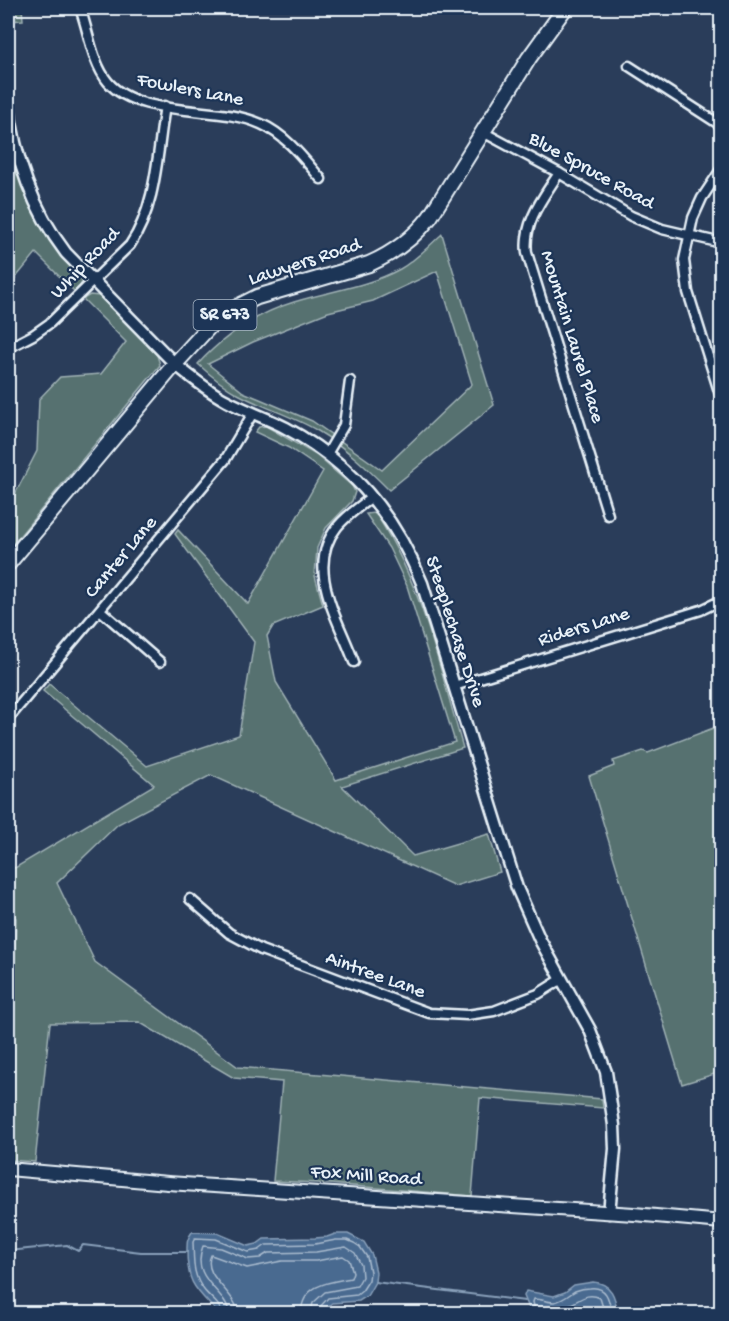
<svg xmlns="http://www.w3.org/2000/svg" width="729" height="1321" viewBox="0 0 729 1321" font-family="'Gochi Hand',sans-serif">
  <rect width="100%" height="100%" fill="#2a3d5a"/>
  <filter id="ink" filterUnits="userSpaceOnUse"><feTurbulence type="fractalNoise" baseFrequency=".0167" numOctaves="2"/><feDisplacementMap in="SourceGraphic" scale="12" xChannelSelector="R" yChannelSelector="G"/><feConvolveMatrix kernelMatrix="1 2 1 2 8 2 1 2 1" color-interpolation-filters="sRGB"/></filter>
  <g filter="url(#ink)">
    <g fill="#56716f" stroke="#9fb1b4" stroke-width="1.5" fill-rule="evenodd">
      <polygon points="8,8 22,8 23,20 8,21"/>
      <polygon points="8,133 17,170 26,193 80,274 82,282 76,293 36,253 14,280 8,274"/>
      <path d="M442,234L494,405L389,490C367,468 345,447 318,431C293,416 264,408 238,394C223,386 210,375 198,364C225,335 255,314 294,302C329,291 367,287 400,269C416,260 429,246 442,234ZM437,271L472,384L382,470L312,421L243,392L208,364L253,342L328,312L373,301Z"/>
      <polygon points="90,295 100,296 157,355 160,365 8,550 8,508 37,451 39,399 60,377 101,374 126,342 83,299"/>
      <path d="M266,426L316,455L352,486L355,492L352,501L326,528L317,548L315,576L323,605L273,626L267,636L276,682L336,780L455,742L407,586L389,548L366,514L374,513L378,517C423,587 440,669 463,748L342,786L413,856L489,834L500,872L455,886L211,775L118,824L57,883L95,962L238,1067L602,1099L603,1108L480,1098L472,1196L318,1183L273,1181L282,1082L234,1078L139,1022L50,1023L35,1162L8,1160V1015H13L16,918L8,911V865L15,868L154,785L43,691L49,684L147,766L239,735L254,642L175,534L178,530L248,604L323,471L289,448L255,432L259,427Z"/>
      <polygon points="721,725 721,1072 682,1084 589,776 614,766 613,761 643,751 648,753"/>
    </g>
    <g fill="#4a6a90" stroke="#89a0ba" stroke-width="1.5">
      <path d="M192,1232L217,1233L248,1246L257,1244L264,1239L315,1238L327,1237L335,1234H348L364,1242L372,1255L376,1272L375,1282L367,1296L359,1301L332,1303L323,1311L312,1313H218C196,1289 187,1285 187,1250C187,1242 187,1239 192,1232Z"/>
      <path d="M593,1282C612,1283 615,1297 618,1313H531L524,1296L526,1291L554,1296L565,1292L574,1285Z"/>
    </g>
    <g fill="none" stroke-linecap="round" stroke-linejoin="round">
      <g stroke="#a9bbce" stroke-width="1.5">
        <path d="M222,1314C220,1303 210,1298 204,1290C192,1275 194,1260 193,1242L195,1238L216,1239L248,1252L259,1250L266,1245L315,1244L336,1240H347L354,1243L360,1247L367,1257L370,1272L369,1280L362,1291L357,1295L328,1298L319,1308L317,1314"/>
        <path d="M229,1314C228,1290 189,1281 203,1246L221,1248L248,1259L260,1258L268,1253L316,1252L346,1247L355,1253L361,1265L362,1277L357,1286L325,1292L313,1303L310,1314"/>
        <path d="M238,1314C237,1292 201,1277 211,1255L247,1268L282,1261H316L343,1256L349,1260L353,1272L351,1278C329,1282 302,1284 301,1314"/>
        <path d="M536,1314L533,1302L534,1299C541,1299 547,1302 554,1302C563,1301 568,1295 575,1291C580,1289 585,1288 590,1288C607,1286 609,1299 612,1314"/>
        <path d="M544,1314L546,1309C555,1309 563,1308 571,1304C581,1299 588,1292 600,1298L605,1314"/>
      </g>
      <g stroke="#89a0ba" stroke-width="2">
        <polyline points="8,1251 67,1245 78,1251 83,1245 141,1252 187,1252"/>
        <polyline points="375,1282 525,1301"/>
      </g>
      <defs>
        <g id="minor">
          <path d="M82,14C89,35 93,64 108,82C140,119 217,104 261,124C286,135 304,159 321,179"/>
          <polyline points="629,66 722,126"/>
          <polyline points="483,132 559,173 631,216 662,229 722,243"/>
          <polyline points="722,168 702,198 693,218 684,260 688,292 722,401"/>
          <path d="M559,173C543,198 523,222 527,253L608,515"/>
          <path d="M8,348L33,335L50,323L130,245C157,205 157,153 165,106"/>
          <polyline points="327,454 344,425 350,381"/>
          <polyline points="100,610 160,662"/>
          <path d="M354,662C339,620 304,568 337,527C347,515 360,506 372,497"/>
          <polyline points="454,686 701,610 722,600"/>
          <polyline points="8,719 225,460 253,413"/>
          <polyline points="190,899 229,933 261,950 429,1013 467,1015 494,1011 538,994 562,979"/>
        </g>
        <path id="tertiary" d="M8,100C14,157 31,207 66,253L175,364C192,378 208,391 227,401C246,411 267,418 286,428C350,462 395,516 422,583L517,888L540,940L590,1030L606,1072L614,1125L615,1149L609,1213"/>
        <polyline id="secondary" points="8,1169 168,1183 634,1214 722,1222"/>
        <path id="primary" d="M8,564L175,364L209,327L239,306L257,297L369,264C394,253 413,239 430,217L529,58L565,8"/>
      </defs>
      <use href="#minor" stroke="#e8f1f8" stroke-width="13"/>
      <use href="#tertiary" stroke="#e8f1f8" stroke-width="15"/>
      <use href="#secondary" stroke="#e8f1f8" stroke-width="16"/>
      <use href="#primary" stroke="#e8f1f8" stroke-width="18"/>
      <use href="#minor" stroke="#1d3557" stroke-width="8"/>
      <use href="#tertiary" stroke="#1d3557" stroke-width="10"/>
      <use href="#secondary" stroke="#1d3557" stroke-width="12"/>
      <use href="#primary" stroke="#1d3557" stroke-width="14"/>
    </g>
  </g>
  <g text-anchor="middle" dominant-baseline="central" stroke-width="4.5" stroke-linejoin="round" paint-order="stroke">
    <rect fill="#1d3557" stroke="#abb9c8" stroke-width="1.5" x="193.5" y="300" width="63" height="30" rx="4.5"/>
    <g font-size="18" font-weight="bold" fill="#e8f1f8">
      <text x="225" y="315">SR 673</text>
    </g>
    <g font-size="20" fill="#e8f1f8" stroke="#1d3557">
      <text transform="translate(190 91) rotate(11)">Fowlers Lane</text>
      <text transform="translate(591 172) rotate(29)">Blue Spruce Road</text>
      <text transform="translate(305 263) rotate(-18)">Lawyers Road</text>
      <text transform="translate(86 264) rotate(-46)">Whip Road</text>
      <text transform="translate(571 337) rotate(73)">Mountain Laurel Place</text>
      <text transform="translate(122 558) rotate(-50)">Canter Lane</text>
      <text transform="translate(584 628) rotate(-17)">Riders Lane</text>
      <text transform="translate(454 632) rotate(72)">Steeplechase Drive</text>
      <text transform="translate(375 976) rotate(20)">Aintree Lane</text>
      <text transform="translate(366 1177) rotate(4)">Fox Mill Road</text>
    </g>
  </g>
  <rect width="729" height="1321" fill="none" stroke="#1d3557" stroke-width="30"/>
  <rect x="15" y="15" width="699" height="1291" fill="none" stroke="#e8f1f8" stroke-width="2" filter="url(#ink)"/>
</svg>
